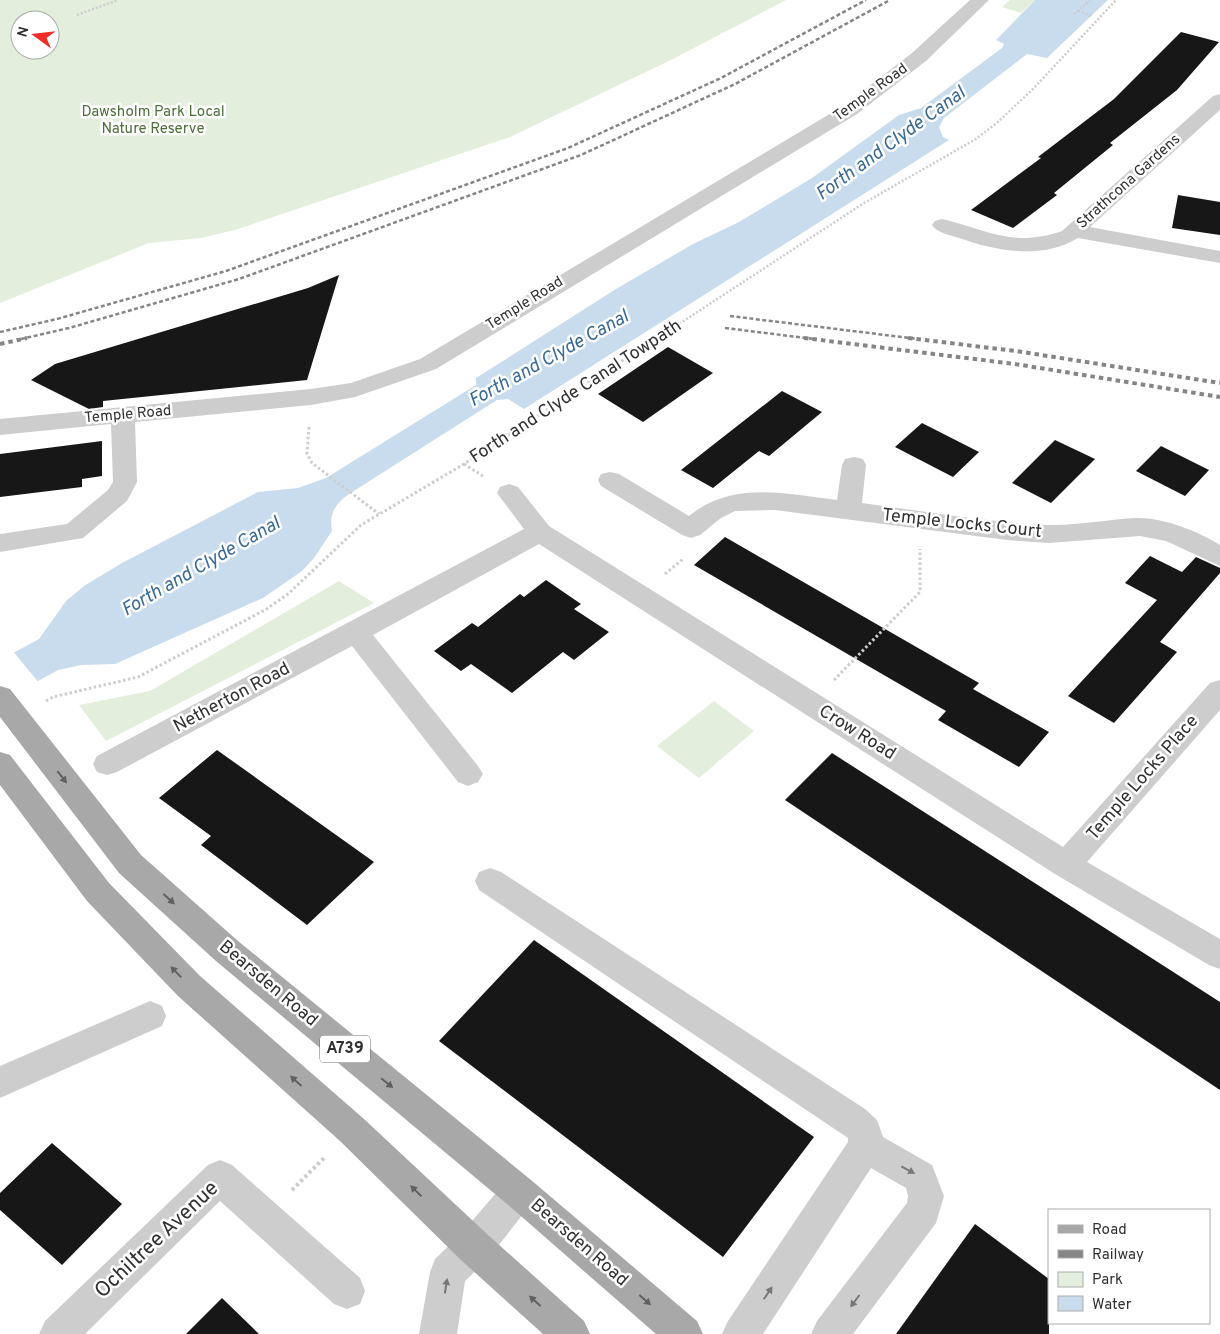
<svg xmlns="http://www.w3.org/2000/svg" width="1220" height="1334" viewBox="0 0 1220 1334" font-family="Overpass,sans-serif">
  <rect width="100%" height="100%" fill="#fff"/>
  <g fill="#e4eedd" fill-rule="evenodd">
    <path d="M0,0H786L673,59L510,137L235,230L201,238L149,243L0,303ZM20,20H50V50H20Z"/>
    <polygon points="1010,0 1035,0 1021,13 1002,7"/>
    <polygon points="339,581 374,603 106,741 79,705 150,691"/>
    <polygon points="714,701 754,731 699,778 657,746"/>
  </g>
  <path fill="#c8dcee" d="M1035,0H1108L1047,58L1027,54L944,118L939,127L943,137L949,140L524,409L508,399L497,400L349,494C334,505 329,514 332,531L314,558L302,571L263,598L115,664L81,665L58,670L0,702V660L39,639L66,601L84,586L122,563L258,492L298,488L326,478L476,385V378L616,289L693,244L739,222L812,178L899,115L921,108L1002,48L1004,44L996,40Z"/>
  <polygon fill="#fff" points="12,650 39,683 0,704 0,657"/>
  <g fill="#171717">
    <polygon points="1181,32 1219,42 1177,90 1110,143 1113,145 1054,193 1057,195 1013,228 971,210 1041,158 1038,157 1114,99"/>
    <polygon points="1178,195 1220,202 1220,235 1172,228"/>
    <polygon points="339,275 307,380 103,401 103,407 89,409 31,380 55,364 308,288"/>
    <polygon points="668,347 713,373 643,422 598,394"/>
    <polygon points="782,391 822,412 769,456 759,451 713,488 681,470"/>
    <polygon points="922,423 979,452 953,477 895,447"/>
    <polygon points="1055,440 1095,459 1051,503 1012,483"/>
    <polygon points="102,441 102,476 82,479 82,487 0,497 0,454"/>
    <polygon points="1161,446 1209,470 1185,496 1136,471"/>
    <polygon points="725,537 979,683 973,689 1049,732 1019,767 938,720 946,711 694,565"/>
    <polygon points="1150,556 1182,572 1196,557 1220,568 1220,573 1160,642 1177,652 1114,723 1068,696 1157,600 1125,583"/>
    <polygon points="546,580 581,604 574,609 609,632 574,660 563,652 512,693 471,664 461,671 434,651 472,623 478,627 520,594 524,597"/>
    <polygon points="217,750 374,862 307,925 201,845 211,836 159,798"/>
    <polygon points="832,753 1220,1002 1220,1090 785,800"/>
    <polygon points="534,940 814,1137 723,1257 439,1041"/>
    <polygon points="52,1143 122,1204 62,1265 0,1210 0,1193"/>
    <polygon points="975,1224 1049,1279 1049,1334 896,1334"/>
    <polygon points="222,1298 259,1334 186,1334"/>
  </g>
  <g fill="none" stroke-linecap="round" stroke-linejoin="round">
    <g stroke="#cdcdcd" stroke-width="2.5" stroke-dasharray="2 2" stroke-linecap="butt">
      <polyline points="1078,11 1092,16"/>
      <polyline points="1074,14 1090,0"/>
      <polyline points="77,15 118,0"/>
      <polyline points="656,339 864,203 976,139 998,122 1034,88 1116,0"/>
    </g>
    <g stroke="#cdcdcd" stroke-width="3" stroke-dasharray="2.5 2.5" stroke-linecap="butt">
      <polyline points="309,427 307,454 312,463 379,514"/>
      <polyline points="464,464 483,476"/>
      <polyline points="665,574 683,559"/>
      <polyline points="834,680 920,592 920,549"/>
      <polyline points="46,701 53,697 138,677 265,610 288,594 361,525 464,464 657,338"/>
    </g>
    <polyline stroke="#cdcdcd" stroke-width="4" stroke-dasharray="3 3" stroke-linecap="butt" points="292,1190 325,1157"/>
    <g fill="#cdcdcd" fill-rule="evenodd">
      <polygon points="970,0 989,0 926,61 857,114 436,369 355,397 311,405 135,422 137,482 127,501 83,538 0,552 0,534 67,524 108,490 113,482 111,424 0,435 0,419 311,389 351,383 420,359 843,106 912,53"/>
      <path d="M1220,94V110L1090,227L1220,251V263L1078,238C1042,260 996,251 959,238C950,235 937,233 932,225L935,221L942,219C988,230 1013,248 1062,231L1213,96Z"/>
      <path d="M854,457L863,459L866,465L862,503C923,511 985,522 1047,525C1077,526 1107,519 1138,518C1164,518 1198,531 1220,545V566L1166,541L1140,536L1049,543L1007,540L775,510L735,511L721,518L700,535L691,538L682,535L601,486L598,480L601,474L610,472L619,474L689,516C733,480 786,494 837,500L842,465L845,459Z"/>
      <polygon points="509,484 518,487 549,526 1063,847 1210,683 1220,680 1220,710 1087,862 1220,939 1220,969 1209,965 1055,874 539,544 373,635 478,766 483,774 478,782 468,786 458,782 352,646 117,772 107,775 97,772 93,764 97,756 524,529 497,493 500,487"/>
      <polygon points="490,868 501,872 865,1109 877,1120 883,1137 932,1165 944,1196 936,1223 853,1334 811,1334 817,1321 907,1203 908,1196 906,1188 871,1168 763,1334 722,1334 728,1321 848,1142 848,1138 479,890 475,881 479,872"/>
      <polygon points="150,1001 162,1006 166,1016 162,1026 0,1098 0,1066"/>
      <polygon points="220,1160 232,1165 360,1278 365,1291 360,1304 347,1309 334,1304 220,1201 85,1334 39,1334 45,1321 208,1165"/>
      <polygon points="519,1175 531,1180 537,1192 531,1204 487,1260 465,1281 457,1334 419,1334 430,1272 435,1259 461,1234 507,1180"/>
    </g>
    <g fill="#a8a8a8" fill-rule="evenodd">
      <polygon points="0,686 10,689 141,855 238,941 531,1180 697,1321 703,1334 656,1334 507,1204 216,961 119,873 0,717"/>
      <polygon points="0,752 10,755 109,883 200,976 364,1119 487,1234 584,1321 590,1334 543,1334 461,1260 340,1141 178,996 87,901 0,785"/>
    </g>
    <g stroke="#858585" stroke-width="2.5" stroke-dasharray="4 2.5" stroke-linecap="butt">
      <polyline points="730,316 918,339"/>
      <polyline points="725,328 814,339"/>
      <polyline points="0,332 57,319 226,271 568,148 721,78 866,0"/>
      <polyline points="21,339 69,328 239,279 581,155 735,84 890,0"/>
    </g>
    <g stroke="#858585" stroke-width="4" stroke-dasharray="4.5 4" stroke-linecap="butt">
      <polyline points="804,338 1015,364 1220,397"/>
      <polyline points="908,338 1016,351 1220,383"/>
      <polyline points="0,344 27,338"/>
    </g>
  </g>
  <defs><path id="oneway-solid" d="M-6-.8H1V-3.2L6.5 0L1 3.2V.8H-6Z" transform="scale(1.25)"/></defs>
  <g fill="#606060">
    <use href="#oneway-solid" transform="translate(62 777) rotate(52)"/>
    <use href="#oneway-solid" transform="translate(169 899) rotate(42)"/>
    <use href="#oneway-solid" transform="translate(176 972) rotate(-134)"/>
    <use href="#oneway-solid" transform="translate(296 1081) rotate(-138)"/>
    <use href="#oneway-solid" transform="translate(387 1083) rotate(39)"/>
    <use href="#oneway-solid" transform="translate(416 1191) rotate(-136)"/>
    <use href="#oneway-solid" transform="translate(645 1300) rotate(41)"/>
    <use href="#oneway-solid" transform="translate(535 1301) rotate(-138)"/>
  </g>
  <g fill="#777">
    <use href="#oneway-solid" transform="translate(908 1170) rotate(28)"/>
    <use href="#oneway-solid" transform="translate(446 1286) rotate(-81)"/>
    <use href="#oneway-solid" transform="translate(768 1293) rotate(-56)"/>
    <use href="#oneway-solid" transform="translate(855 1301) rotate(127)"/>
  </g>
  <g text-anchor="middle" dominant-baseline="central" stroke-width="5" stroke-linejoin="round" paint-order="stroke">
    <g font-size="15" fill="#303030" stroke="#fff">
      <text transform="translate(871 93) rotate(-36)">Temple Road</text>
      <text transform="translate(1129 182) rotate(-42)">Strathcona Gardens</text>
      <text transform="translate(525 304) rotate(-32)">Temple Road</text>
      <text transform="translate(128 415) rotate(-5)">Temple Road</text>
    </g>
    <g font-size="15" fill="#4d6f3a" stroke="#fff">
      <text x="153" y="112">Dawsholm Park Local<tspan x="153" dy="17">Nature Reserve</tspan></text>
    </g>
    <rect fill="#fff" stroke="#6e6e6e" stroke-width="1" x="320" y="1035.5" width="50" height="27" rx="4"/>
    <g font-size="16" font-weight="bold" fill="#303030">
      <text x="345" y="1049">A739</text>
    </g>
    <g font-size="18" fill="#303030" stroke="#fff">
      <text transform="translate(576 392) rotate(-33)">Forth and Clyde Canal Towpath</text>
      <text transform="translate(962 524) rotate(6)">Temple Locks Court</text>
      <text transform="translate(232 698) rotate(-28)">Netherton Road</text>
      <text transform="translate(857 733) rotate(32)">Crow Road</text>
      <text transform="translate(1143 778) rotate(-49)">Temple Locks Place</text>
      <text transform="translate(268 984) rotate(40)">Bearsden Road</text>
      <text transform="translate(579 1243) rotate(41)">Bearsden Road</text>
    </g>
    <g font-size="19" font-style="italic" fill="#386998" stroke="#fff">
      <text transform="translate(891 144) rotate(-36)">Forth and Clyde Canal</text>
      <text transform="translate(549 359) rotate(-29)">Forth and Clyde Canal</text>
      <text transform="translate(201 567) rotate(-30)">Forth and Clyde Canal</text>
    </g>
    <g font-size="21" fill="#303030" stroke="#fff">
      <text transform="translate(157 1240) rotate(-43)">Ochiltree Avenue</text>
    </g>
  </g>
  <rect x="1048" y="1209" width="162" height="115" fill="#ffffff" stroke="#acacac"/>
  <rect x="1058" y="1225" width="25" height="8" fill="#a8a8a8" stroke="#acacac"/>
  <text x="1092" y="1234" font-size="15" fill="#303030">Road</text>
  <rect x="1058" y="1250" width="25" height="8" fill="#858585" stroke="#acacac"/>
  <text x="1092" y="1259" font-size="15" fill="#303030">Railway</text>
  <rect x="1058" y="1272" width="25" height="15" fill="#e4eedd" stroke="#acacac"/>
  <text x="1092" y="1284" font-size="15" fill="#303030">Park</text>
  <rect x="1058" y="1296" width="25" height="15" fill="#c8dcee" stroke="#acacac"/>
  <text x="1092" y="1309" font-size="15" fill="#303030">Water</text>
  <g transform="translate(35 35) rotate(285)"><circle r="24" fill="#ffffff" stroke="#acacac"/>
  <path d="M0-4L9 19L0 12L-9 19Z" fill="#f02e29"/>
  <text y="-8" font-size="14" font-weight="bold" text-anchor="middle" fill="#303030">N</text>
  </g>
</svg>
